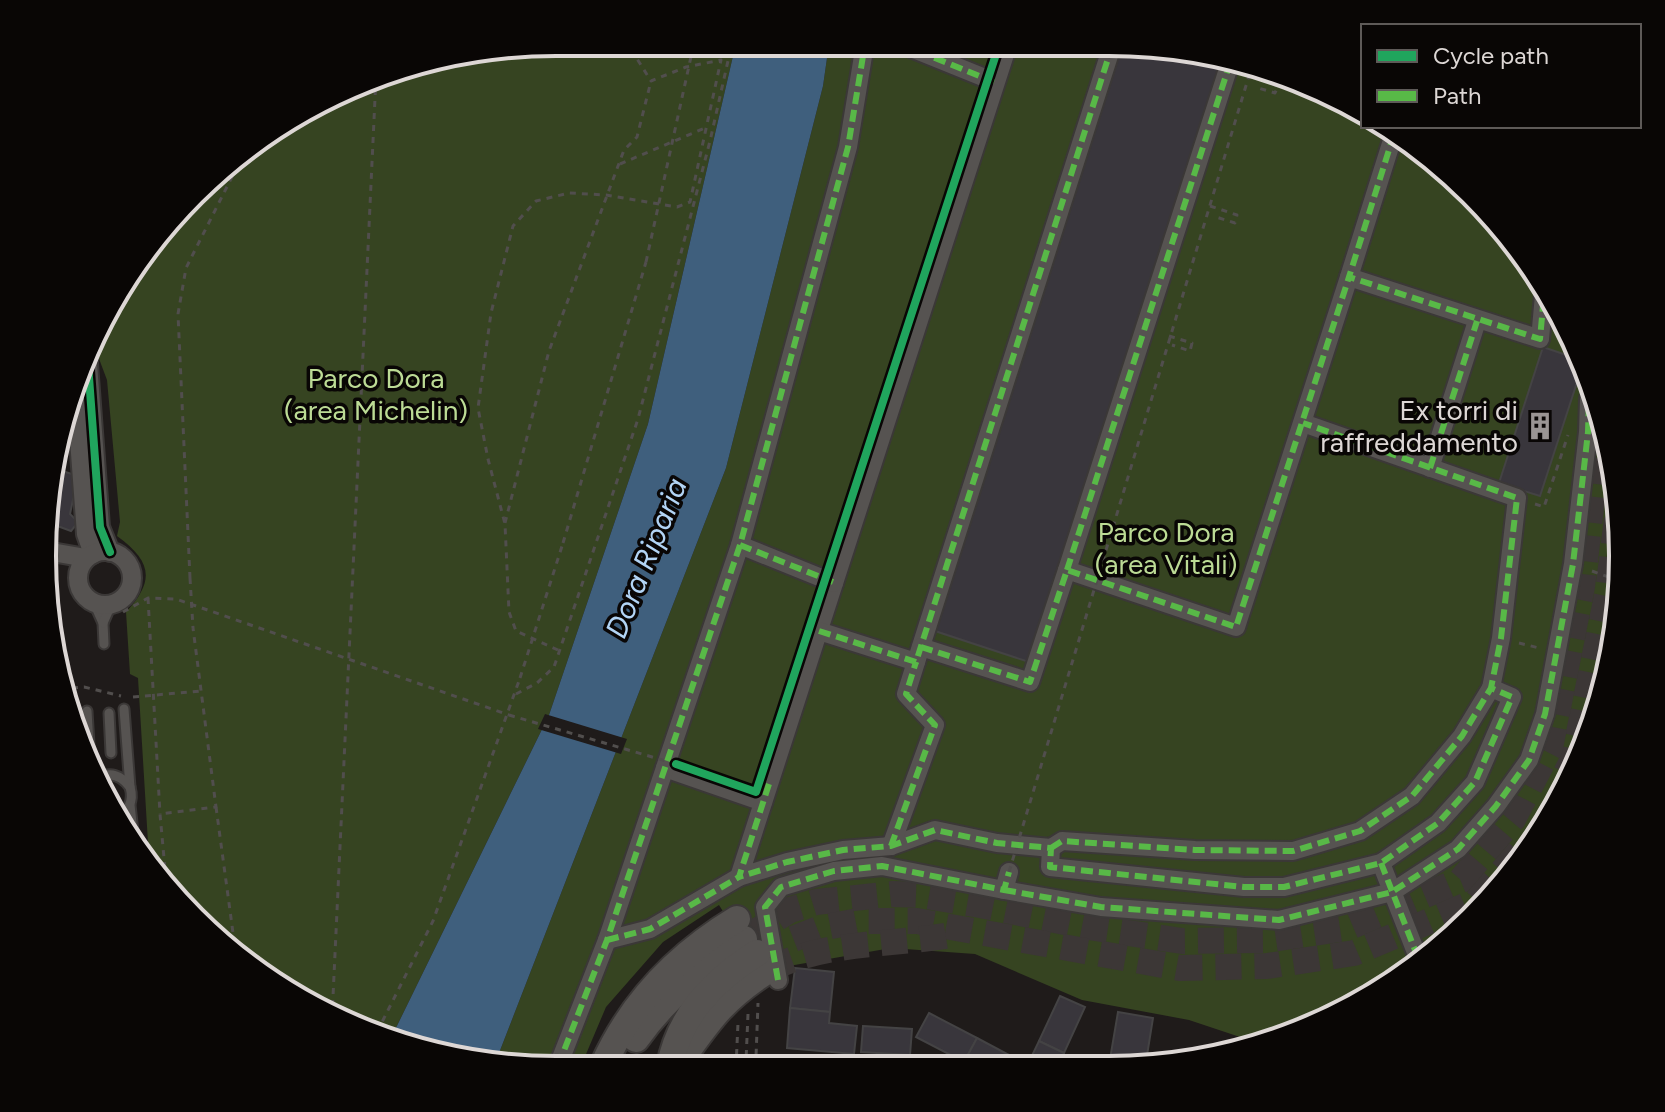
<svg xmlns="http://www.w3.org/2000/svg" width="1665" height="1112" viewBox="0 0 1665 1112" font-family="Figtree,sans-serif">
  <rect width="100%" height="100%" fill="#1f1b1a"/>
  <g fill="#364421">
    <path d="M556,42L736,43L648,424L549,715L392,1036L329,1017L217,942L149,859L138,678L130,674L126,612C156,580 151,561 117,536L120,522L107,380L92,340L149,243L270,129L391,69Z"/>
    <polygon points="829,44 1177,46 1336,95 1363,113 1363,126 1383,126 1448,170 1570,329 1622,523 1596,722 1495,895 1336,1017 1249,1040 1189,1020 1082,1000 975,954 891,948 760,971 719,905 663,942 606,1007 581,1066 494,1066 726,468 823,86"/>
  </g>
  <polygon fill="#3f5f7d" points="736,43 829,44 823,86 726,468 494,1066 488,1066 392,1036 549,715 648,424"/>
  <polygon fill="#1f1b1a" points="545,714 627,739 621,754 538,729"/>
  <g fill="#39363c" stroke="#444344" stroke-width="2">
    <polygon points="1122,46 1177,46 1222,60 1029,662 935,631"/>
    <polygon points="1543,347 1578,359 1581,370 1540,496 1499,483"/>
    <polygon points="56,469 78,476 70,514 75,519 76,525 71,531 44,521"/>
    <polygon points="795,968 834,972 830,1012 790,1008"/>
    <polygon points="1060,996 1085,1007 1064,1053 1039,1041"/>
    <polygon points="790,1008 830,1012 829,1023 857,1026 854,1054 787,1048"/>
    <polygon points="1118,1012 1153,1018 1145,1068 1109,1065"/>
    <polygon points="929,1013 977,1038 964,1062 916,1037"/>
    <polygon points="863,1026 912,1029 910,1055 861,1052"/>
    <polygon points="977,1038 1009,1055 1003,1068 976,1068 964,1062"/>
    <polygon points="1039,1041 1064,1053 1057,1068 1003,1068 1009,1055 1028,1064"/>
  </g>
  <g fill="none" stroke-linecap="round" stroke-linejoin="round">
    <g stroke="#3c3736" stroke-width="26" stroke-dasharray="26 13" stroke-linecap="butt">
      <polyline points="1566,773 1574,757 1608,591 1618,510"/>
      <polyline points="744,939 790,910 816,902 893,894 920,895 980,905 1095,928 1182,941 1265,940 1347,928 1461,880 1513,819 1550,748 1582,587 1599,438"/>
      <polyline points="757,953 821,928 858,921 917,921 1180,968 1267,966 1354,953 1477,901 1524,846"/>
      <path d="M768,970C826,940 894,946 956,934"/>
    </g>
    <defs>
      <g id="lane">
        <polyline points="94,603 103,623 104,644"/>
        <polyline points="103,623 111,605"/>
        <polyline points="124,709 130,787"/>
        <polyline points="87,711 90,762"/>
        <polyline points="109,713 111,753"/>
        <path d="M97,779C110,771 121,775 130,787C134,801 129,813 114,817"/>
        <polyline points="130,805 134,841"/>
      </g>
      <g id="street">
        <polyline points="901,44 995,82"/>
        <polyline points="1008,45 739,877 787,862 843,850 891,846 935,830 997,843 1051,848 1050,867 1244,887 1284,887 1381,863 1438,823 1475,782 1512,697 1491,688 1501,638 1517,498 1303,423"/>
        <polyline points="1394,134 1349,277 1540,339 1544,295"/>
        <polyline points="87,350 100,527 110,552"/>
        <polyline points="75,385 86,534 93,554"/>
        <polyline points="1430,468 1477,321"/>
        <polyline points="740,545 834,583"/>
        <polyline points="46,551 86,558"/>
        <circle cx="105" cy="578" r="27"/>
        <polyline points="1067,570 1230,63"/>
        <polyline points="819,631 916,662 1112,46"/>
        <polyline points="921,647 1030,682 1067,570 1236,627 1349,277"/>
        <polyline points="665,768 763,802"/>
        <polyline points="891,846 935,725 906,694 916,662"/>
        <polyline points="1051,848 1062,841 1195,850 1293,851 1360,831 1412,796 1462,736 1491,688"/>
        <polyline points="1381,863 1417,955"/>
        <polyline points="1004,890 1101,907 1279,920 1392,892 1458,849 1496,806 1529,760 1545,714 1573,564 1588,432 1589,399"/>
        <polyline points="607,940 650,929 739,877"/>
        <polyline points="778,980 765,907 781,887 834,871 882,866 1004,890 1009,872"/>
        <polyline points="558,1066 607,940 740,545 848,147 865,44"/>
      </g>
      <g id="secondary">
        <path d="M636,1039C665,998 703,967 744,939"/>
        <path d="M683,1057C712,1016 725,998 768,970"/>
        <path d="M603,1066C631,1003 679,954 737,919"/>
        <path d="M670,1066C679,1015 714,980 757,953"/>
      </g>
    </defs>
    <use href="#lane" stroke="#3b3837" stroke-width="13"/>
    <use href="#street" stroke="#3b3837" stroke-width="22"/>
    <use href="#secondary" stroke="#3b3837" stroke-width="30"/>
    <g stroke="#514e4d" stroke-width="3" stroke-dasharray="6 6" stroke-linecap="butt">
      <polyline points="381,74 399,68"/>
      <polyline points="1249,75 1278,86 1275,93 1255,87"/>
      <polyline points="620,164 705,128"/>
      <polyline points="1210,206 1237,215 1235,223 1216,217"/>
      <polyline points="1169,336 1192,343 1190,351 1172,345"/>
      <polyline points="1535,504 1544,507 1568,435"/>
      <polyline points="505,523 549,351 624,150 637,137 651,81"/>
      <polyline points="563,543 646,262"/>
      <polyline points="1592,571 1614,579"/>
      <polyline points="190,578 178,314 186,268 244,153"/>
      <polyline points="148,598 160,814"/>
      <polyline points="123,612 148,598 176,599 509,715"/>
      <polyline points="1519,643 1539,648"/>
      <polyline points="558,650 516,631 509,612 505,524 488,459 478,408 491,313 513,226 536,201 569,193 606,195 677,207 690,202 721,60 686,67 651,81 627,43"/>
      <polyline points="60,689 84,687 121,696"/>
      <polyline points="516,694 537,683 554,667 638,419 710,141 732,43"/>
      <polyline points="133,697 201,691"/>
      <polyline points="216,807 236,955"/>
      <polyline points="166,880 160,814 216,807 193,628"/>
      <polyline points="748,1014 746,1061 756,1057 758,1003"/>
      <polyline points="332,1018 376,77"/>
      <polyline points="377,1032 433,921 520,678"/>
      <polyline points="736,1067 738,1023"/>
    </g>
    <use href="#lane" stroke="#565351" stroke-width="9"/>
    <use href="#street" stroke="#565351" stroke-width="18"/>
    <use href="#secondary" stroke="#565351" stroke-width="26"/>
    <g stroke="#514e4d" stroke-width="3" stroke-dasharray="6 6" stroke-linecap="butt">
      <polyline points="646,262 694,43"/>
      <polyline points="190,578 193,628"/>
      <polyline points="520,678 563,543"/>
      <polyline points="509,715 676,764"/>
      <polyline points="1009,872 1251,69"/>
    </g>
    <g stroke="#58b947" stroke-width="6" stroke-dasharray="12 6" stroke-linecap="butt">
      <polyline points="901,44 994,82"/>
      <polyline points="1394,134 1349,277 1540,339 1544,295"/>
      <polyline points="1430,468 1477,321"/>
      <polyline points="740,545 833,582"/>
      <polyline points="1067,570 1230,63"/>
      <polyline points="819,631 916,662 1112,46"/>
      <polyline points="921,647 1030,682 1067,570 1236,627 1349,277"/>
      <polyline points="769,784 739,877 787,862 843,850 891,846 935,830 997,843 1051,848 1050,867 1244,887 1284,887 1381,863 1438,823 1475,782 1512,697 1491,688 1501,638 1517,498 1303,423"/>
      <polyline points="891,846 935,725 906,694 916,662"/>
      <polyline points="1051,848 1062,841 1195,850 1293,851 1360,831 1412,796 1462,736 1491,688"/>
      <polyline points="1381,863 1417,955"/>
      <polyline points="1004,890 1101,907 1279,920 1392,892 1458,849 1496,806 1529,760 1545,714 1573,564 1588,432 1589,399"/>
      <polyline points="607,940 650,929 739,877"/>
      <polyline points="778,980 765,907 781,887 834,871 882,866 1004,890 1009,872"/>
      <polyline points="558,1066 607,940 740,545 848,147 865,44"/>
    </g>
    <defs>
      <g id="cycleway">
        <polyline points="87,350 100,527 110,552"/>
        <polyline points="676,764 756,792 999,45"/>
      </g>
    </defs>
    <use href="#cycleway" stroke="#090605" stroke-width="13"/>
    <use href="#cycleway" stroke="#20a55d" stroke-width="8"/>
  </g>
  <defs>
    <symbol id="building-bare" viewBox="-9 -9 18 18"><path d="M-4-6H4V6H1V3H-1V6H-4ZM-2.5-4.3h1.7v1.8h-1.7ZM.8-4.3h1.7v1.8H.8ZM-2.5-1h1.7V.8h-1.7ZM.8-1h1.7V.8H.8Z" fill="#9a9594" stroke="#090605" stroke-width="2.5" paint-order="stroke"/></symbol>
  </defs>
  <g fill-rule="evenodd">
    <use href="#building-bare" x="1520" y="406" width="40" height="40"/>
  </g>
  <g text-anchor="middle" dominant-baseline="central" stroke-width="7" stroke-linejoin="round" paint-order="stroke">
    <g font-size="28" fill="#bcdb95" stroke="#090605">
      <text x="376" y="378">Parco Dora<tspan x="376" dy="32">(area Michelin)</tspan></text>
      <text x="1166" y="532">Parco Dora<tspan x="1166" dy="32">(area Vitali)</tspan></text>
    </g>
    <g font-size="28" fill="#ddd7d5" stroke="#090605" text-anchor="end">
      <text x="1518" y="410">Ex torri di<tspan x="1518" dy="32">raffreddamento</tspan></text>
    </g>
    <g font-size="30" font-style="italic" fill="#b2d4f5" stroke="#090605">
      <text transform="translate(646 558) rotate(-68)">Dora Riparia</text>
    </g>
  </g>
  <path d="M0 0H1665V1112H0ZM556 56H1109A500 500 0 0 1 1609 556V556A500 500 0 0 1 1109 1056H556A500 500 0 0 1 56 556V556A500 500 0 0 1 556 56Z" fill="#090605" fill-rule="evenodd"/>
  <path fill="none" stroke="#ddd7d5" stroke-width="4" d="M556 56H1109A500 500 0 0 1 1609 556V556A500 500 0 0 1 1109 1056H556A500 500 0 0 1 56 556V556A500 500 0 0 1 556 56Z"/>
  <rect x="1361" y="24" width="280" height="104" fill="#090605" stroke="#5e5a58" stroke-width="2"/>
  <rect x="1377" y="50" width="40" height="12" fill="#20a55d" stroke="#5e5a58" stroke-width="2"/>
  <text x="1433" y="64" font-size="24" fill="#ddd7d5">Cycle path</text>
  <rect x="1377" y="90" width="40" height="12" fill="#58b947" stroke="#5e5a58" stroke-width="2"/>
  <text x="1433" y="104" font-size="24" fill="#ddd7d5">Path</text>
</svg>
